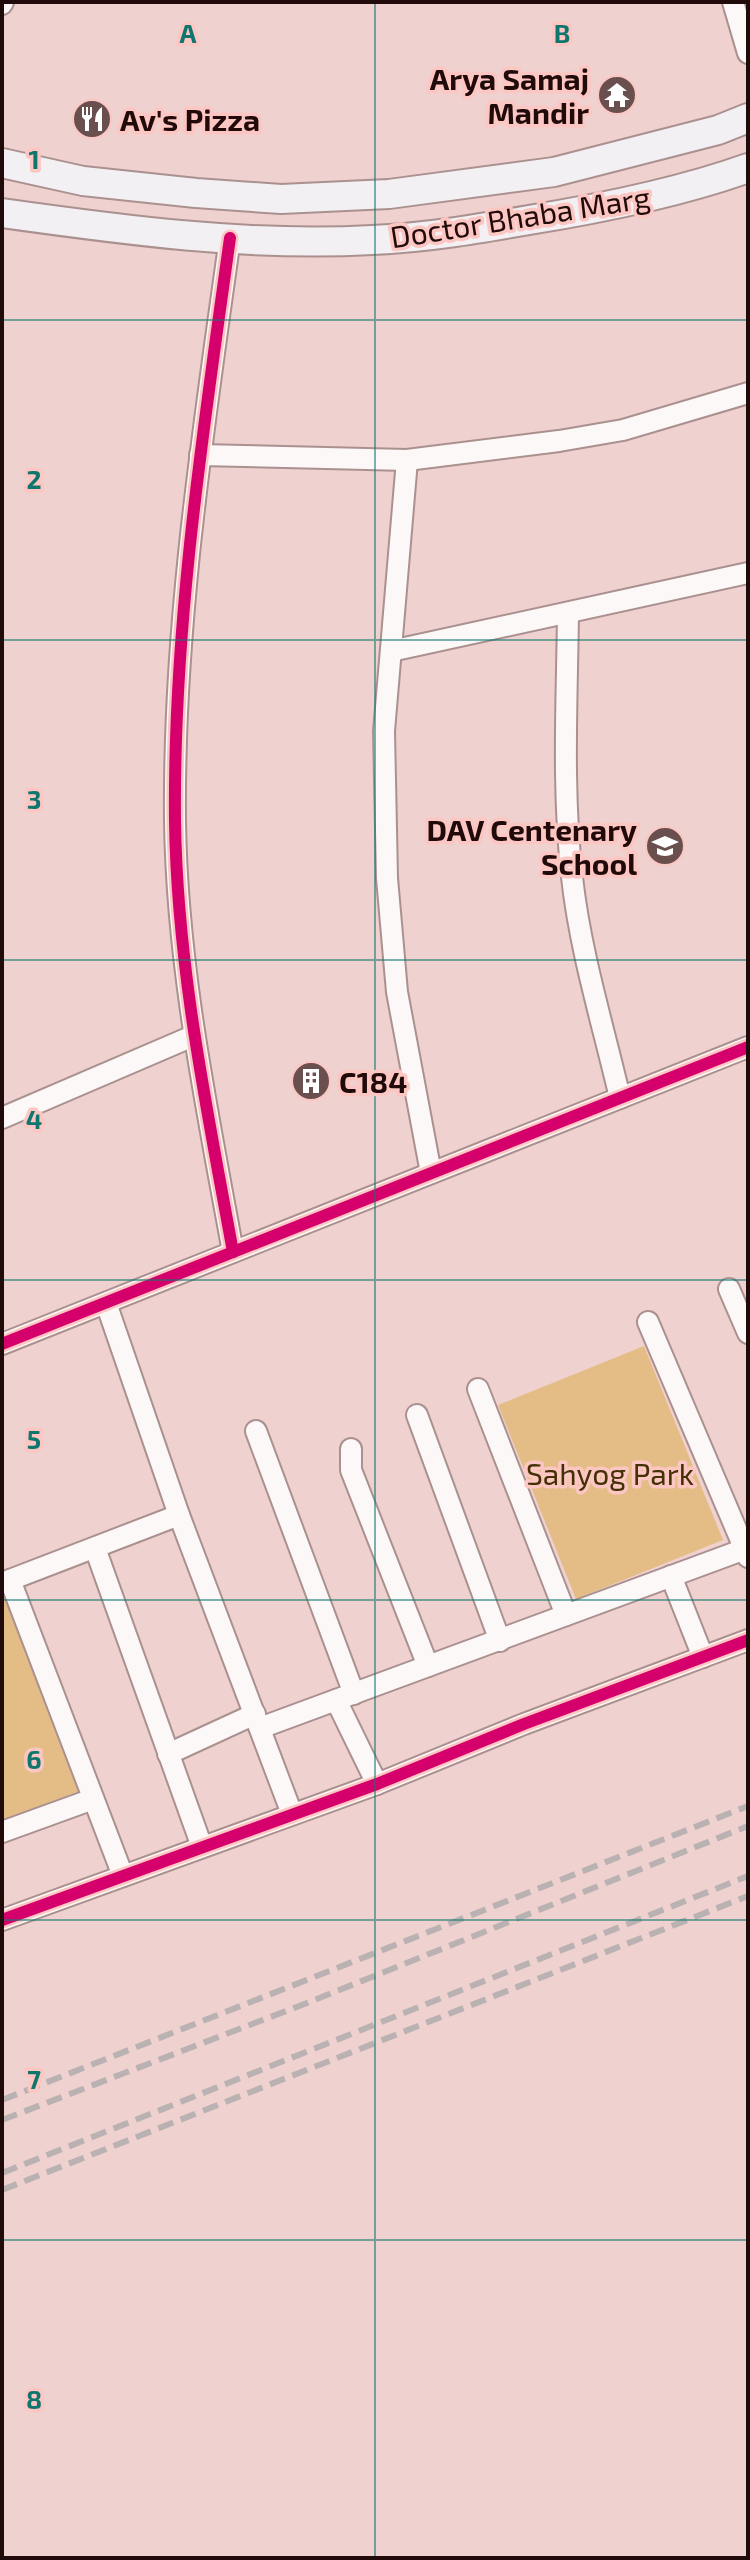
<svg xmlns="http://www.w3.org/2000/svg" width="750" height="2560" viewBox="0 0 750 2560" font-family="'Exo 2',sans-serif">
  <rect width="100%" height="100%" fill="#efd1cf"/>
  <g fill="#e4bd86">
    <polygon points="644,1346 723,1540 576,1599 498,1405"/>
    <polygon points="7,1597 80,1791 2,1820 2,1598"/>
  </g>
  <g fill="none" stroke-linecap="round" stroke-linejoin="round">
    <defs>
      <g id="street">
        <polyline points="733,2 748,53"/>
        <polyline points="2,4 3,2"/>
        <path d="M230,238C203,432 173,626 175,821C177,967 207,1109 233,1252"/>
        <polyline points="200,455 407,460 559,441 623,430 748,393"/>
        <polyline points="407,460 384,731 387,878 397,992 431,1173"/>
        <path d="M568,613C567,701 562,789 572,877C580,951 603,1025 620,1098"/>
        <polyline points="391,651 748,573"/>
        <polyline points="2,1118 193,1036"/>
        <polyline points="729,1289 748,1333"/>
        <polyline points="106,1303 179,1515 292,1814"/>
        <polyline points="648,1322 748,1557"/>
        <polyline points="2,1344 748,1047"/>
        <polyline points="478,1389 566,1615"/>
        <polyline points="417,1415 500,1641"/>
        <polyline points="256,1431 354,1694"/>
        <polyline points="351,1449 351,1470 428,1666"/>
        <polyline points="95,1548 202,1847"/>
        <polyline points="671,1576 703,1657"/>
        <polyline points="10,1580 123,1876"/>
        <polyline points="2,1583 179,1515"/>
        <polyline points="336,1700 377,1784"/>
        <polyline points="260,1728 745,1549"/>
        <polyline points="168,1754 255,1714"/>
        <polyline points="2,1832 93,1799"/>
        <polyline points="2,1920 377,1784 524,1724 748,1640"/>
      </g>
      <g id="secondary">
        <polyline points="2,163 83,181 196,193 281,199 389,194 554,172 718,130 748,118"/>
        <path d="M2,213C123,230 250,247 372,240C425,238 477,229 529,220C603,208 678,193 748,168"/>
      </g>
    </defs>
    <use href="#street" stroke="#aa9190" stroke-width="24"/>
    <use href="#secondary" stroke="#aa9190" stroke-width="32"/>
    <use href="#street" stroke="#fdf8f8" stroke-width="20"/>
    <use href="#secondary" stroke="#f3f0f3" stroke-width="28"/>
    <g stroke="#bab2b2" stroke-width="6" stroke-dasharray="16 8" stroke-linecap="butt">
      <polyline points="2,2100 748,1806"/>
      <polyline points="2,2120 307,2003 748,1826"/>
      <polyline points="2,2173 748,1876"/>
      <polyline points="2,2190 748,1896"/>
    </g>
    <defs>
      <g id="cycleway">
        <path d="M230,238C203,432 173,626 175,821C177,967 207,1109 233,1252"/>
        <polyline points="2,1344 748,1047"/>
        <polyline points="2,1920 377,1784 524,1724 748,1640"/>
      </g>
    </defs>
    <use href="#cycleway" stroke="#fcc6c2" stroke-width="17"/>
    <use href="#cycleway" stroke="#d6006c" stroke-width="12"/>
  </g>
  <path fill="none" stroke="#0f766e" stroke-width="2" stroke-opacity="0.55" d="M375,2V2558M2,320H748M2,640H748M2,960H748M2,1280H748M2,1600H748M2,1920H748M2,2240H748"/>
  <defs>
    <symbol id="temple-disc" viewBox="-11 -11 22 22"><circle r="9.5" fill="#69504f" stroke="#fcc6c2"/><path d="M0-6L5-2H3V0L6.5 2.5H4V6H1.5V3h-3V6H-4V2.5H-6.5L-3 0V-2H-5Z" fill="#fff"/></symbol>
    <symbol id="restaurant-disc" viewBox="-11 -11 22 22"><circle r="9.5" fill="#69504f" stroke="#fcc6c2"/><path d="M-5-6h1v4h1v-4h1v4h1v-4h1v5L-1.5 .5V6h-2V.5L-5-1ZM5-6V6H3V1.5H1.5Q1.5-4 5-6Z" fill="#fff"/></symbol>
    <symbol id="school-disc" viewBox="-11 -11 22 22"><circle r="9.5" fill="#69504f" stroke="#fcc6c2"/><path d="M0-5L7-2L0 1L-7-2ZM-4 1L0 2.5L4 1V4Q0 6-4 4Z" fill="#fff"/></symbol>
    <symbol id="building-disc" viewBox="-11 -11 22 22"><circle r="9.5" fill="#69504f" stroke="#fcc6c2"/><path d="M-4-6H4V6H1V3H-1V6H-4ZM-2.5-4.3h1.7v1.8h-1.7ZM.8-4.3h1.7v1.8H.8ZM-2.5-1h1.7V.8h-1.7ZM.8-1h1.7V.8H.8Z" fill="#fff"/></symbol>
  </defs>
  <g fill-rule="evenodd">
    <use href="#temple-disc" x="595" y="73" width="44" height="44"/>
    <use href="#restaurant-disc" x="70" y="97" width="44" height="44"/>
    <use href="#school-disc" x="643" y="824" width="44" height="44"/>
    <use href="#building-disc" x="289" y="1059" width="44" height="44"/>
  </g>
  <g text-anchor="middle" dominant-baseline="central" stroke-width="7" stroke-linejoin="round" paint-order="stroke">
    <g font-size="30" font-weight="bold" fill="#210a0a" stroke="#fcc6c2" text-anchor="end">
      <text x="589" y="78">Arya Samaj<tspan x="589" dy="34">Mandir</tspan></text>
      <text x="120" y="119" text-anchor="start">Av's Pizza</text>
      <text x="637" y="829">DAV Centenary<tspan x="637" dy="34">School</tspan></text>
      <text x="339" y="1081" text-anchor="start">C184</text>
    </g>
    <g font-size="30" fill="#210a0a" stroke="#fcc6c2">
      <text transform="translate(520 216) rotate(-9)">Doctor Bhaba Marg</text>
    </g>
    <g font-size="30" fill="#433004" stroke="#fcc6c2">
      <text x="610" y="1473">Sahyog Park</text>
    </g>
  </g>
  <g font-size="26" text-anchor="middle" font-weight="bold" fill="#0f766e" stroke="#fcc6c2" stroke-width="7" stroke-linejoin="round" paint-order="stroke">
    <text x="188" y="43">A</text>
    <text x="562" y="43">B</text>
    <text x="34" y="169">1</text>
    <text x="34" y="489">2</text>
    <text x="34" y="809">3</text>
    <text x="34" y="1129">4</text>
    <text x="34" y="1449">5</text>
    <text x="34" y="1769">6</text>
    <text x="34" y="2089">7</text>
    <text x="34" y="2409">8</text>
  </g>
  <rect width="750" height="2560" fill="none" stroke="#210a0a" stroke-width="8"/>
</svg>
